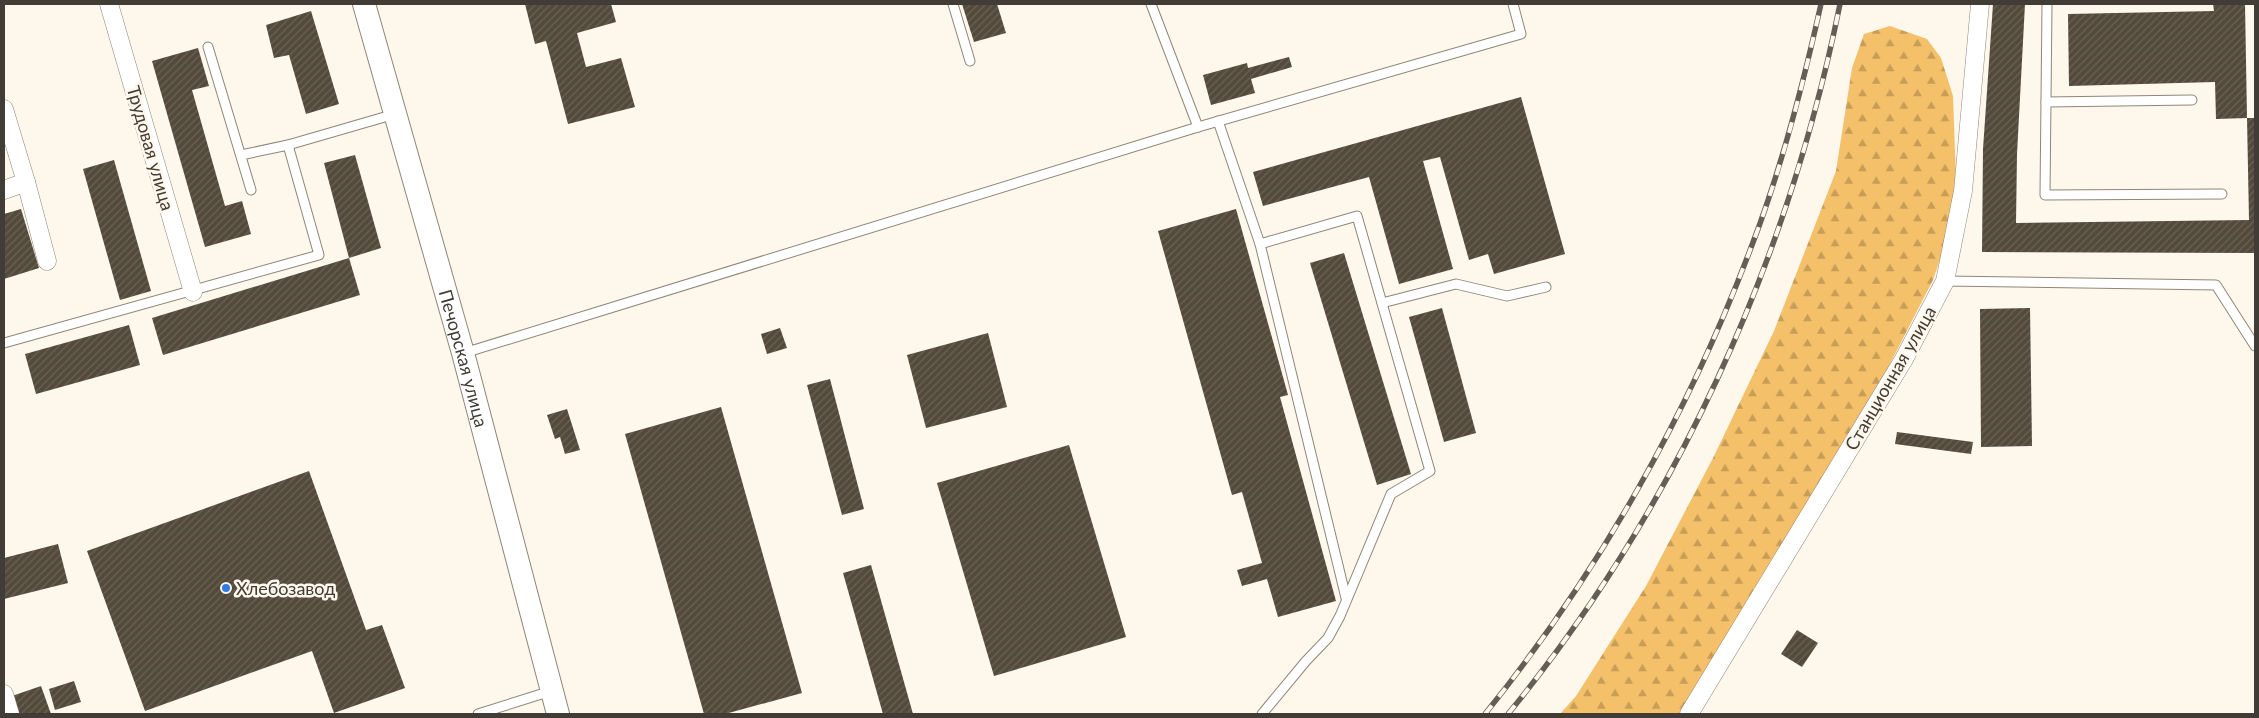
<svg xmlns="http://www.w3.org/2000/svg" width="2259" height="718" viewBox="0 0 2259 718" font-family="Lato,sans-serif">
  <defs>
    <pattern id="forest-firs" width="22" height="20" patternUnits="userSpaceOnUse" patternTransform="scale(1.25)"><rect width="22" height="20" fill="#f4c069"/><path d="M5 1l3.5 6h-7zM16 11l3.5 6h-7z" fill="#c79d57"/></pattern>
    <pattern id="building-hatch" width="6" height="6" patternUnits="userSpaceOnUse" patternTransform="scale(1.25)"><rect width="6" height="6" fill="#534a3c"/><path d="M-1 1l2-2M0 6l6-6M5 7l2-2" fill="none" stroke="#6a6257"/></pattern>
  </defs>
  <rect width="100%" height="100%" fill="#fdf7ec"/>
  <polygon fill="url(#forest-firs)" points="1890,26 1927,39 1941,58 1953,96 1957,208 1933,280 1876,391 1689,714 1560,714 1576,696 1646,586 1713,458 1774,331 1836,171 1852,68 1864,34"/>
  <g fill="url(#building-hatch)">
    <polygon points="525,4 611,4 616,22 577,33 586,67 621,58 635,107 568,124 546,41 535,44"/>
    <polygon points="962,4 997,4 1006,33 974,42"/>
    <polygon points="1993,4 2025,4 2017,154 2016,223 2249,220 2247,118 2255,118 2255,253 1982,252 1983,149"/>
    <polygon points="2213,4 2245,4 2247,118 2216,119 2215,82 2069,86 2068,14 2214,11"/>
    <polygon points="311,11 339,104 306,114 289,55 274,58 266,25"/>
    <polygon points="198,48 209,86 192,90 225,206 242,201 251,234 205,247 152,61"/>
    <polygon points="1289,57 1292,67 1251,79 1255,93 1211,105 1203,75 1247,63 1248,68"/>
    <polygon points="1521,97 1565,254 1494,274 1488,254 1469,260 1440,157 1423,161 1453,269 1399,284 1369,177 1263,206 1253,172"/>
    <polygon points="355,155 381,248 349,258 324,163"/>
    <polygon points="114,160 151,291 120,300 83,169"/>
    <polygon points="21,209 39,268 4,279 4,214"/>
    <polygon points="1236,209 1288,395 1280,397 1336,601 1278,617 1267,579 1242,586 1237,570 1262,563 1242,492 1232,495 1158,231"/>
    <polygon points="1344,253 1411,474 1377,485 1310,263"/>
    <polygon points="349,258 360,295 163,355 152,318"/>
    <polygon points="1442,308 1476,433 1444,442 1409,317"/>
    <polygon points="2030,308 2032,446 1981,447 1980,309"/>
    <polygon points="129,325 140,365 36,394 25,354"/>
    <polygon points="780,328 787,348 767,354 761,334"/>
    <polygon points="988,333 1007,407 926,428 907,355"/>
    <polygon points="830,379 864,509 842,515 807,385"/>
    <polygon points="721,407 802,693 725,714 704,714 625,434"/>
    <polygon points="567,409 580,450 565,454 560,437 555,439 547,415"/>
    <polygon points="1897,432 1973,442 1971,454 1895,444"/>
    <polygon points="1069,445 1126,637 994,676 937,483"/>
    <polygon points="309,471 366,630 382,625 405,688 334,713 312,651 145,711 87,551"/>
    <polygon points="58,544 68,583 4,599 4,558"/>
    <polygon points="871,565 913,714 883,714 843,573"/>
    <polygon points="1797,630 1818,643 1802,667 1781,654"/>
    <polygon points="74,681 81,702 55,710 49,689"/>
    <polygon points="41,686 51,714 18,714 12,696"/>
  </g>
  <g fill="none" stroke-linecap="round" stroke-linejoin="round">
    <defs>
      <g id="service">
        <polyline points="953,4 970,61"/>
        <polyline points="1151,4 1198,127"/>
        <polyline points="2047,4 2045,195 2222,194"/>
        <polyline points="208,47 251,190"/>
        <polyline points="2046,102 2192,100"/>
        <polyline points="1218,121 1260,244 1346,598"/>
        <polyline points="241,155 288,145 395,114"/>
        <polyline points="1260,244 1357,216 1430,471 1391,494 1340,616 1328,638 1306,661 1262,714"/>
        <polyline points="1945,281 2216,285 2255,346"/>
        <polyline points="1382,303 1456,284 1507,296 1546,287"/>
        <polyline points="4,343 319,255 288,145"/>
        <polyline points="464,353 1198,127 1521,34 1513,4"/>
        <polyline points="478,714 551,691"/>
      </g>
      <g id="minor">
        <polyline points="109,4 193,292"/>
        <polyline points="4,109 26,182"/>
        <polyline points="4,190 26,182 47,261"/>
        <polyline points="4,694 10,714"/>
        <polyline points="1689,714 1904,359 1945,281 1963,191 1980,4"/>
      </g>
      <g id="tertiary">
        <path id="s1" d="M364,4L463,353L558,714"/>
      </g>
    </defs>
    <use href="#service" stroke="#908677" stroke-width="11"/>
    <use href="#minor" stroke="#908677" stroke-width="19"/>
    <use href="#tertiary" stroke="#908677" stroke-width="24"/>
    <use href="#service" stroke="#fff" stroke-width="9"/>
    <use href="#minor" stroke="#fff" stroke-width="18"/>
    <use href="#tertiary" stroke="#fff" stroke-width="22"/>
    <defs>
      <g id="rail">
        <path d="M1485,714C1598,574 1689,413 1752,245C1782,167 1803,85 1821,4"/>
        <path d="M1508,714C1675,510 1788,262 1840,4"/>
      </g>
    </defs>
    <use href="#rail" stroke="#635e56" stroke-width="5.5"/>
    <use href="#rail" stroke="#fdf7ec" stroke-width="4" stroke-dasharray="11" stroke-linecap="butt"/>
  </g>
  <circle fill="#2d7be7" stroke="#fdf7ec" stroke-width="2" cx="226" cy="588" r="5"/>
  <g text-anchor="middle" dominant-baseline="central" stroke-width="5" stroke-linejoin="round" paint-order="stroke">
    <g font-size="18" fill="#413c35" stroke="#fdf7ec">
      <text transform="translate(151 148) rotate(74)">Трудовая улица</text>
      <text stroke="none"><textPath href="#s1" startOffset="368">Печорская улица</textPath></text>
      <text transform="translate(1890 378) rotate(-60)">Станционная улица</text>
    </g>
    <g font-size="18" fill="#413c35" stroke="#fdf7ec" text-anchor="start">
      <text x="236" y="588">Хлебозавод</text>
    </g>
  </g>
  <rect width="2259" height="718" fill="none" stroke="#413c35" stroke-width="10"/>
</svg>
